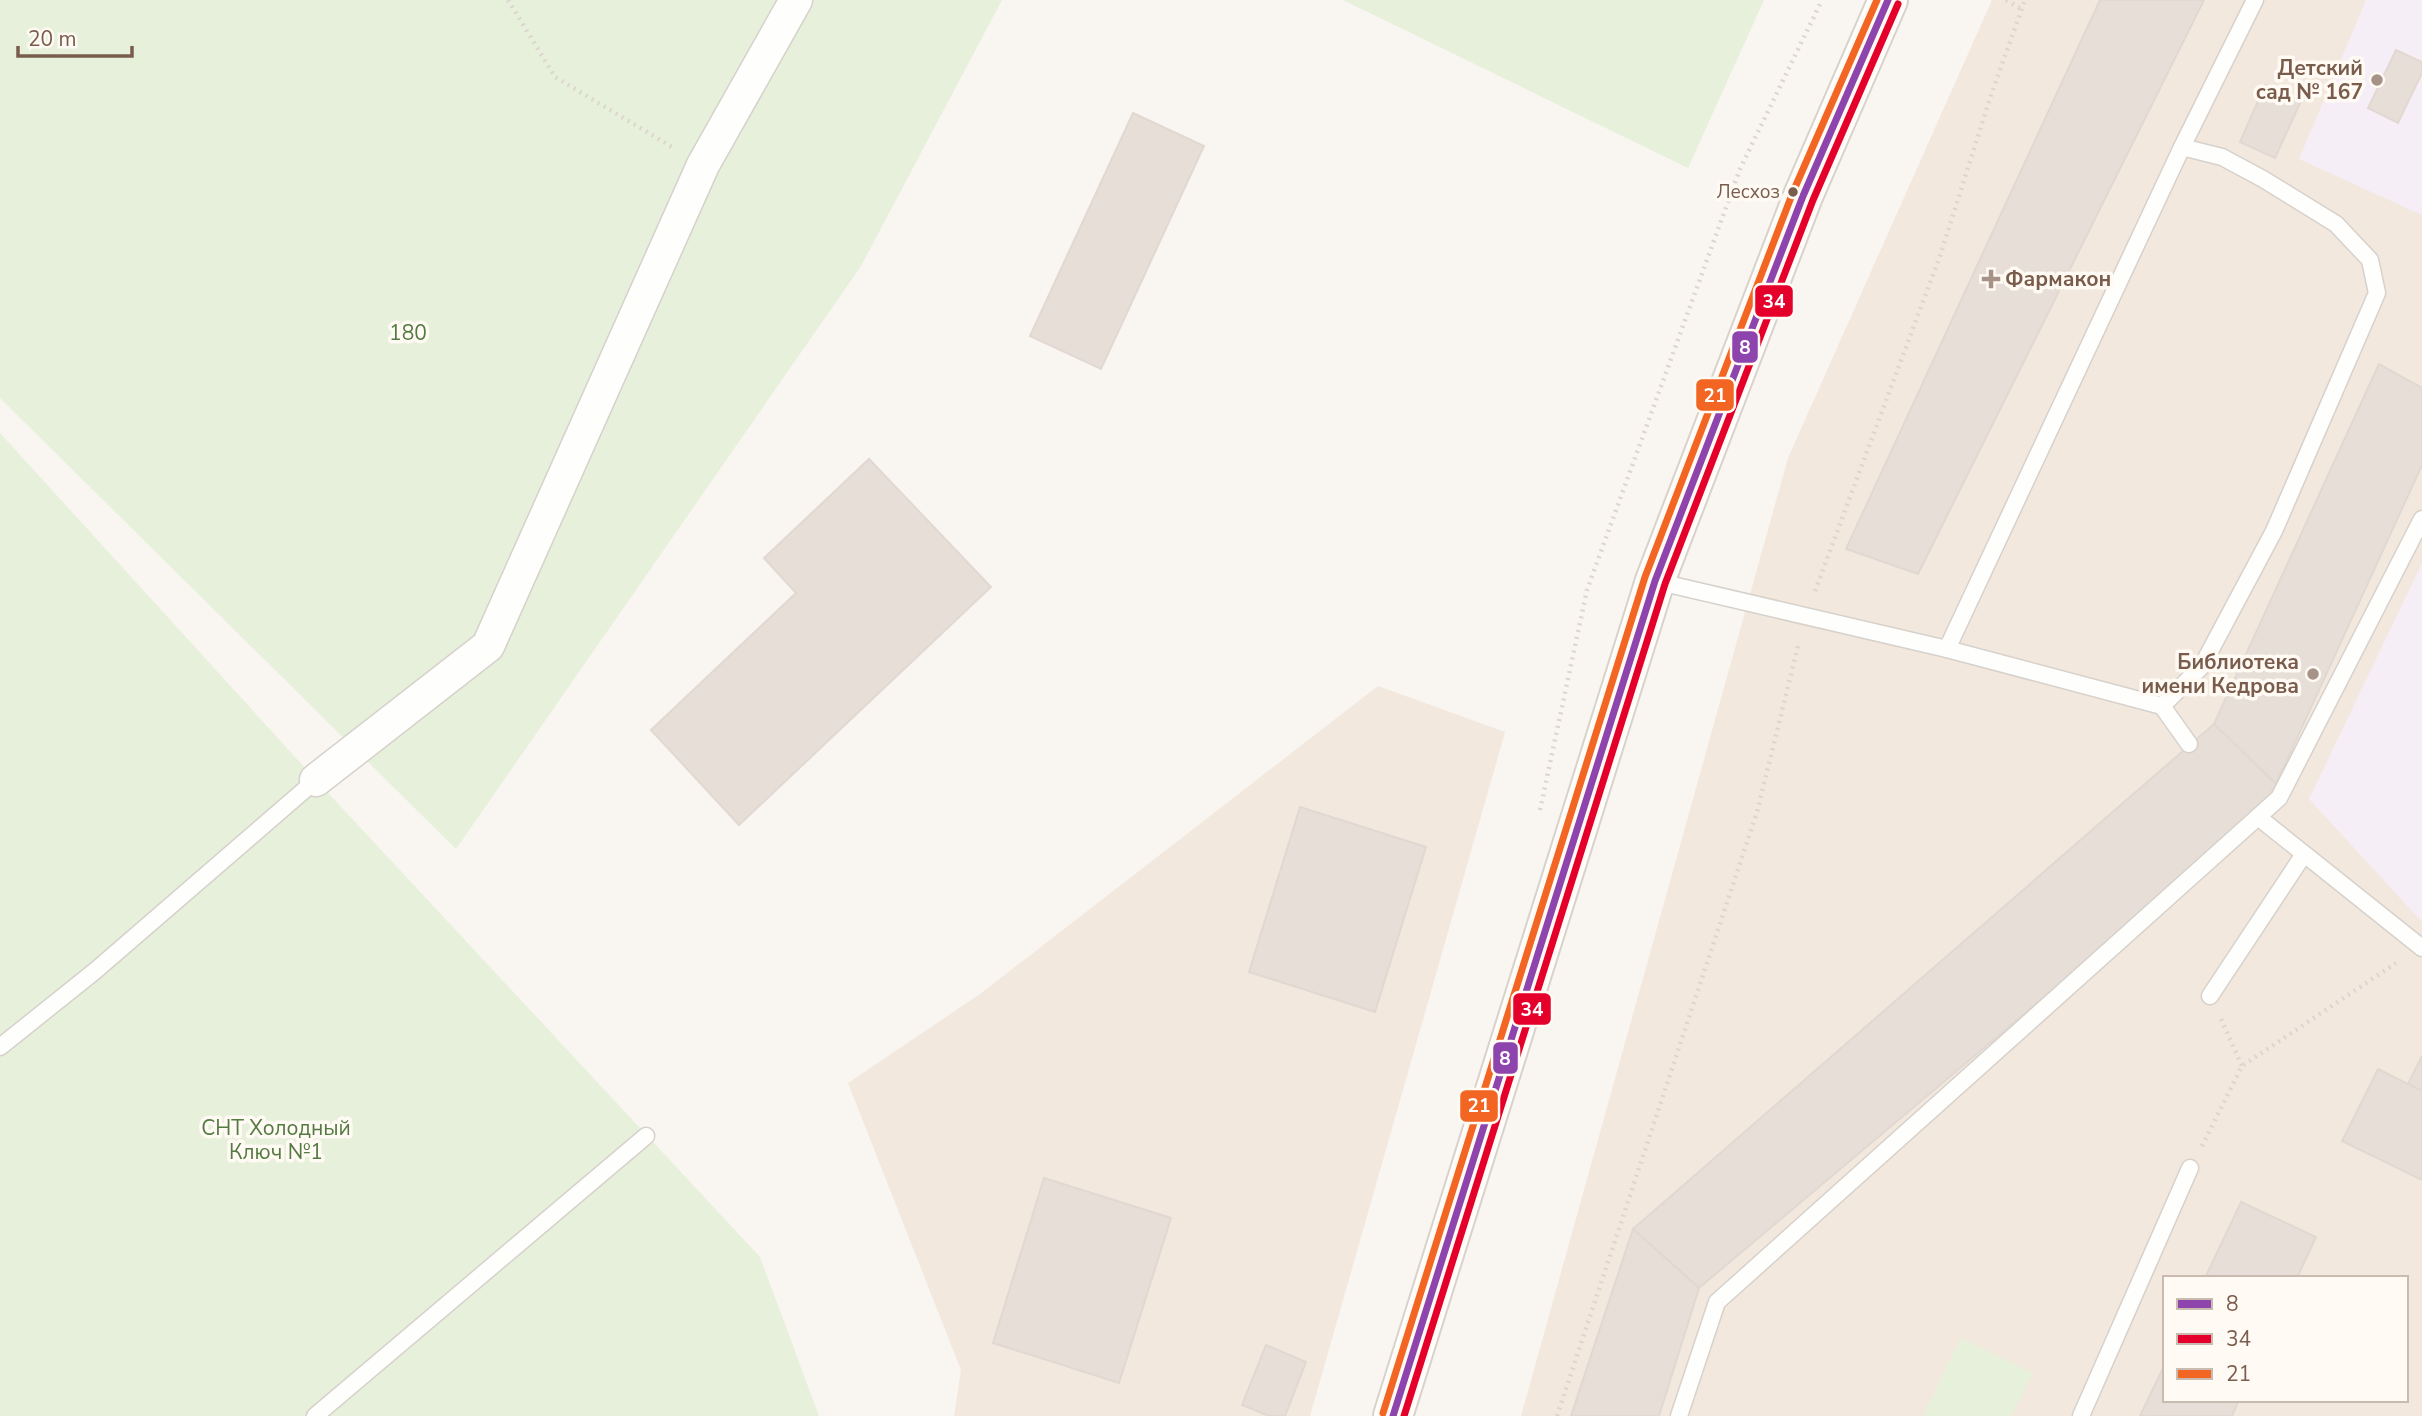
<svg xmlns="http://www.w3.org/2000/svg" width="2422" height="1416" viewBox="0 0 2422 1416" font-family="'Nunito Sans',sans-serif">
  <rect width="100%" height="100%" fill="#f9f5f0"/>
  <g fill="#f2e8de" fill-rule="evenodd">
    <path d="M1992,0H2422V1416H1521L1788,458ZM2165,1278H2406V1400H2165Z"/>
    <polygon points="1378,686 1505,732 1310,1416 954,1416 961,1370 848,1083 980,994"/>
  </g>
  <g fill="#f6eef6">
    <polygon points="2366,0 2422,0 2422,215 2299,159"/>
    <polygon points="2422,563 2422,922 2309,799"/>
  </g>
  <g fill="#e7f0db">
    <polygon points="0,0 1002,0 861,266 456,849 0,398"/>
    <polygon points="1343,0 1764,0 1688,168"/>
    <polygon points="0,433 316,780 760,1257 819,1416 0,1416"/>
    <polygon points="1961,1338 2033,1373 2012,1416 1923,1416"/>
  </g>
  <g fill="#e6ded7" stroke="#e2d8d2" stroke-width="2">
    <polygon points="2100,0 2204,0 1918,574 1846,549"/>
    <polygon points="2396,50 2422,62 2422,73 2398,123 2368,108"/>
    <polygon points="2265,85 2301,101 2275,158 2240,142"/>
    <polygon points="1133,113 1204,146 1101,369 1030,336"/>
    <polygon points="2379,364 2422,388 2422,465 2276,784 2214,724"/>
    <polygon points="869,459 991,587 739,825 651,730 796,593 764,558"/>
    <polygon points="2214,724 2276,784 2258,817 1699,1288 1633,1229"/>
    <polygon points="1300,807 1426,847 1375,1012 1249,972"/>
    <polygon points="2422,1056 2422,1091 2408,1084"/>
    <polygon points="2378,1069 2422,1091 2422,1180 2342,1141"/>
    <polygon points="1044,1178 1171,1218 1119,1383 993,1343"/>
    <polygon points="2241,1202 2316,1237 2297,1278 2205,1278"/>
    <polygon points="1633,1229 1699,1288 1659,1416 1571,1416"/>
    <polygon points="1266,1345 1306,1362 1285,1416 1269,1416 1242,1405"/>
    <polygon points="2165,1364 2165,1400 2239,1400 2232,1416 2140,1416"/>
  </g>
  <g fill="none" stroke-linecap="round" stroke-linejoin="round">
    <defs>
      <g id="service">
        <polyline points="1655,581 1947,649 2162,706 2189,744"/>
        <polyline points="1947,649 2182,147 2255,0"/>
        <polyline points="2162,706 2202,666 2274,531 2377,293 2370,260 2336,224 2263,179 2222,157 2182,147"/>
        <polyline points="2258,817 2422,948"/>
        <polyline points="2210,996 2304,854"/>
        <polyline points="0,1047 95,971 316,780"/>
        <polyline points="315,1416 646,1136"/>
        <polyline points="1679,1416 1717,1302 2279,798 2422,519"/>
        <polyline points="2081,1416 2190,1168"/>
      </g>
      <polyline id="minor" points="316,780 488,646 703,165 796,0"/>
      <polyline id="secondary" points="1393,1416 1655,581 1803,196 1888,0"/>
    </defs>
    <use href="#service" stroke="#d7d1cb" stroke-width="19"/>
    <use href="#minor" stroke="#d7d1cb" stroke-width="35"/>
    <use href="#secondary" stroke="#d9d2cb" stroke-width="42"/>
    <g stroke="#dcd5d0" stroke-width="4.5" stroke-dasharray="2 5" stroke-linecap="butt">
      <polyline points="508,0 555,77 672,147"/>
      <polyline points="2006,0 2021,9"/>
      <polyline points="1815,591 1940,256 1991,95 2025,0"/>
      <polyline points="1540,810 1587,590 1740,169 1822,0"/>
      <polyline points="2221,1019 2242,1066"/>
      <polyline points="2202,1146 2242,1066 2396,963"/>
      <polyline points="1557,1416 1757,812 1799,642"/>
    </g>
    <use href="#service" stroke="#fefefd" stroke-width="16"/>
    <use href="#minor" stroke="#fefefd" stroke-width="32"/>
    <use href="#secondary" stroke="#fefefd" stroke-width="38"/>
    <defs>
      <polyline id="bus-1" points="1393,1416 1655,581 1803,196 1888,0"/>
      <polyline id="bus-2" points="1404,1416 1665,584 1813,200 1898,4"/>
      <polyline id="bus-3" points="1383,1413 1645,577 1793,192 1877,0"/>
    </defs>
    <use href="#bus-1" stroke="#fffaf3" stroke-width="12"/>
    <use href="#bus-2" stroke="#fffaf3" stroke-width="12"/>
    <use href="#bus-3" stroke="#fffaf3" stroke-width="12"/>
    <use href="#bus-1" stroke="#8e44ad" stroke-width="7"/>
    <use href="#bus-2" stroke="#e4002b" stroke-width="7"/>
    <use href="#bus-3" stroke="#f26522" stroke-width="7"/>
  </g>
  <g fill="#a69286" stroke="#fffaf3" stroke-width="2.5">
    <circle cx="2377" cy="80" r="7"/>
    <path d="M1987.5 268.5h7v7h7v7h-7v7h-7v-7h-7v-7h7z"/>
    <circle cx="2313" cy="674" r="7"/>
  </g>
  <circle fill="#7a5c4d" stroke="#fffaf3" stroke-width="2.5" cx="1793" cy="192" r="6"/>
  <g text-anchor="middle" dominant-baseline="central" stroke-width="7" stroke-linejoin="round" paint-order="stroke">
    <g font-size="19" fill="#7a5c4d" stroke="#fffaf3" text-anchor="end">
      <text x="1780" y="192">Лесхоз</text>
    </g>
    <g font-size="21" font-weight="bold" fill="#7a5c4d" stroke="#fffaf3" text-anchor="end">
      <text x="2363" y="68">Детский<tspan x="2363" dy="24">сад № 167</tspan></text>
      <text x="2005" y="279" text-anchor="start">Фармакон</text>
      <text x="2299" y="662">Библиотека<tspan x="2299" dy="24">имени Кедрова</tspan></text>
    </g>
    <g font-size="21" fill="#537a41" stroke="#fffaf3">
      <text x="408" y="333">180</text>
      <text x="276" y="1128">СНТ Холодный<tspan x="276" dy="24">Ключ №1</tspan></text>
    </g>
  </g>
  <g stroke="#fffaf3" stroke-width="2.5">
    <rect x="1754" y="284" width="40" height="34" rx="7" fill="#e4002b"/>
    <rect x="1731" y="330" width="28" height="34" rx="7" fill="#8e44ad"/>
    <rect x="1695" y="378" width="40" height="34" rx="7" fill="#f26522"/>
    <rect x="1512" y="992" width="40" height="34" rx="7" fill="#e4002b"/>
    <rect x="1492" y="1041" width="27" height="34" rx="7" fill="#8e44ad"/>
    <rect x="1459" y="1089" width="40" height="34" rx="7" fill="#f26522"/>
  </g>
  <g font-size="19" text-anchor="middle" font-weight="bold" fill="#fff">
    <text x="1774" y="308">34</text>
    <text x="1745" y="354">8</text>
    <text x="1715" y="402">21</text>
    <text x="1532" y="1016">34</text>
    <text x="1505" y="1065">8</text>
    <text x="1479" y="1112">21</text>
  </g>
  <rect x="2163" y="1276" width="245" height="126" fill="#fffaf3" stroke="#cabbb1" stroke-width="2"/>
  <rect x="2177" y="1299" width="35" height="10" fill="#8e44ad" stroke="#cabbb1" stroke-width="2"/>
  <text x="2226" y="1311" font-size="21" fill="#7a5c4d">8</text>
  <rect x="2177" y="1334" width="35" height="10" fill="#e4002b" stroke="#cabbb1" stroke-width="2"/>
  <text x="2226" y="1346" font-size="21" fill="#7a5c4d">34</text>
  <rect x="2177" y="1369" width="35" height="10" fill="#f26522" stroke="#cabbb1" stroke-width="2"/>
  <text x="2226" y="1381" font-size="21" fill="#7a5c4d">21</text>
  <path d="M18 46v10h114v-10" fill="none" stroke="#7a5c4d" stroke-width="3.5"/>
  <text x="28" y="46" font-size="21" fill="#7a5c4d" stroke="#fffaf3" stroke-width="5" paint-order="stroke">20 m</text>
</svg>
